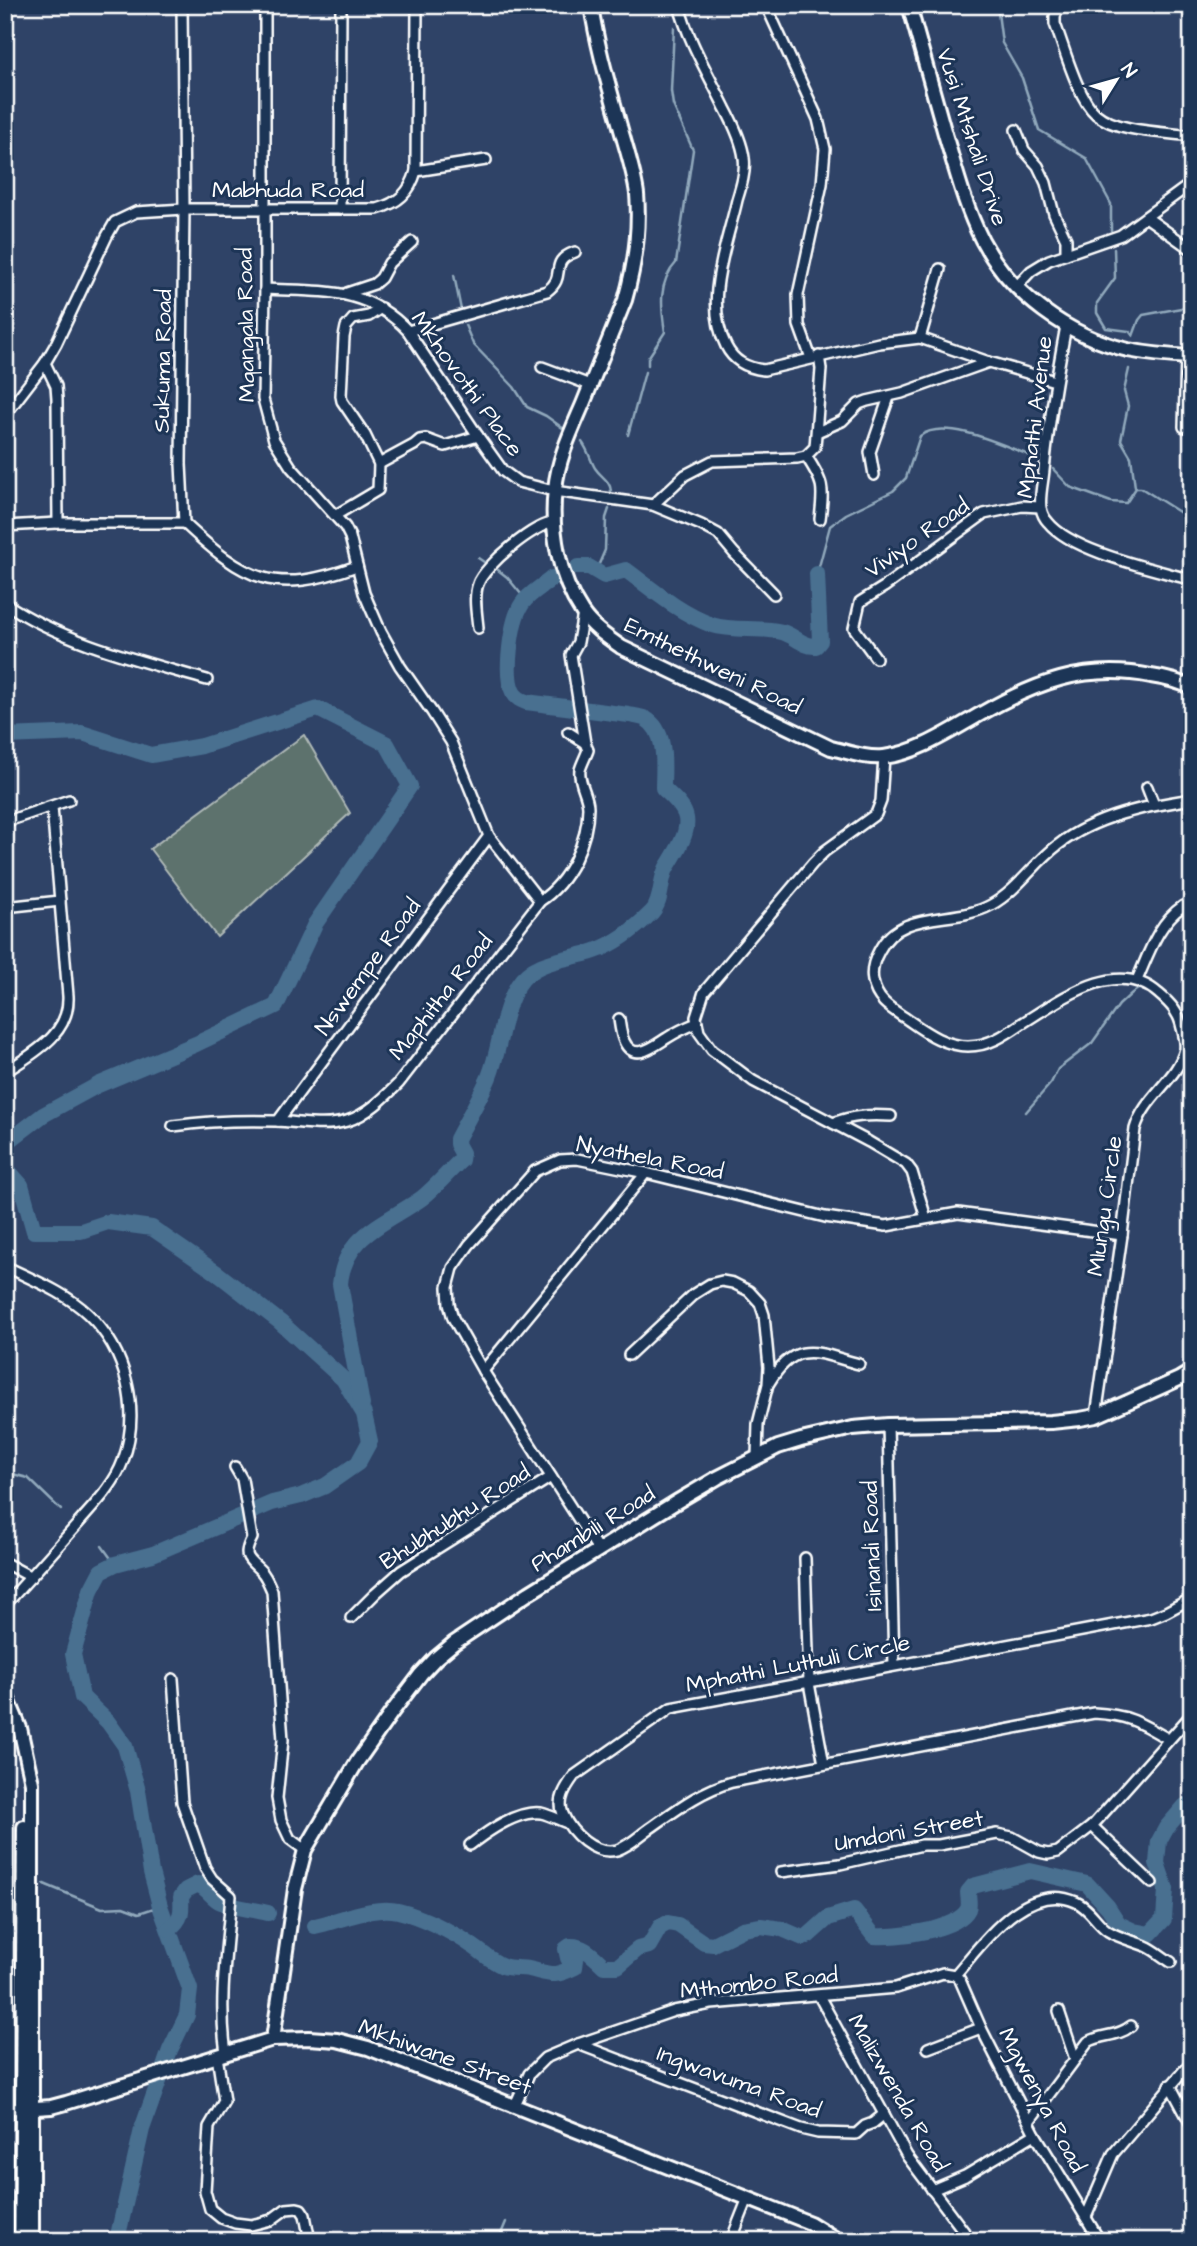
<svg xmlns="http://www.w3.org/2000/svg" width="1197" height="2246" viewBox="0 0 1197 2246" font-family="'Architects Daughter',sans-serif">
  <rect width="100%" height="100%" fill="#2f4367"/>
  <filter id="ink" filterUnits="userSpaceOnUse"><feTurbulence type="fractalNoise" baseFrequency=".0143" numOctaves="2"/><feDisplacementMap in="SourceGraphic" scale="14" xChannelSelector="R" yChannelSelector="G"/><feConvolveMatrix kernelMatrix="1 2 1 2 8 2 1 2 1" color-interpolation-filters="sRGB"/></filter>
  <g filter="url(#ink)">
    <polygon fill="#5d726d" stroke="#aeb8b6" stroke-width="2" points="304,735 350,813 217,937 150,849"/>
    <g fill="none" stroke-linecap="round" stroke-linejoin="round">
      <g stroke="#91a9bc" stroke-width="2.5">
        <polyline points="997,5 1002,43 1022,78 1039,130 1086,158 1111,204 1111,230"/>
        <polyline points="1114,248 1115,278 1097,303 1097,313 1106,328 1129,331 1133,336 1139,320 1143,315 1192,306"/>
        <polyline points="454,275 461,310"/>
        <polyline points="465,325 473,344 514,387 527,407 546,416 564,429"/>
        <path d="M648,365V358L665,332C661,307 658,282 676,263L693,150L673,105L671,91L674,27"/>
        <polyline points="1129,369 1124,391 1128,406 1121,440 1131,457 1135,487"/>
        <polyline points="628,435 645,372"/>
        <path d="M582,442C588,450 590,459 595,468C601,477 610,480 611,491"/>
        <polyline points="1053,469 1070,487 1111,502 1126,503 1136,488 1141,488 1184,515 1192,514"/>
        <polyline points="478,558 487,564"/>
        <polyline points="498,570 507,577 526,600"/>
        <polyline points="596,571 605,550 606,518 609,509"/>
        <path d="M817,574L830,526L846,514L893,491L906,478L920,436C946,416 1009,448 1036,458"/>
        <polyline points="1026,1112 1051,1083 1058,1069 1092,1043 1119,1005 1132,993 1138,989 1145,988"/>
        <polyline points="5,1472 28,1478 61,1510"/>
        <polyline points="102,1546 115,1564"/>
        <polyline points="5,1865 9,1866"/>
        <polyline points="44,1884 102,1908 123,1907 139,1913 160,1906"/>
        <polyline points="498,2241 506,2222"/>
      </g>
      <g stroke="#486f90" stroke-width="16">
        <path d="M578,567H589L604,576L626,570C653,590 679,613 712,625C734,632 759,626 782,632C794,635 803,647 816,646L820,641L817,574"/>
        <polyline points="5,736 82,733 151,755 202,746 318,709 387,744 410,786 315,924 276,1006 196,1044 98,1085 43,1115 5,1144"/>
        <polyline points="5,1167 21,1185 34,1231 81,1231 108,1222 152,1228 217,1273 280,1322 343,1379 364,1414 370,1441 358,1463 325,1486 301,1496 272,1503 153,1554 115,1564 101,1571 91,1590 73,1654 82,1697 108,1722 125,1746 138,1791 151,1872 160,1906 190,1989 187,2015 170,2050 142,2129 119,2231 121,2241"/>
        <path d="M362,1405L340,1284C344,1235 387,1223 422,1198C436,1187 448,1172 461,1160L462,1153L457,1144V1139C468,1118 480,1098 489,1077C501,1047 501,1013 518,985C534,959 569,960 595,951C615,944 636,928 652,912C663,900 659,881 667,867C675,854 689,834 686,818C684,806 671,796 663,788C663,767 668,732 646,719C642,717 634,716 629,715L526,702C521,700 516,698 513,692C504,675 511,620 522,604C528,594 543,586 552,578"/>
        <path d="M315,1926C339,1921 374,1905 398,1911C420,1916 453,1932 471,1945C482,1952 491,1961 503,1966C511,1969 520,1967 529,1969C551,1974 553,1978 575,1967L576,1960L568,1958L566,1949L570,1946C584,1945 594,1957 604,1966H618L638,1949L649,1946L660,1927L668,1923L678,1925L704,1943L713,1944L743,1929L761,1926L782,1929L803,1938L809,1935L828,1918L854,1910L874,1936C895,1938 958,1930 968,1909C970,1903 968,1898 968,1892L973,1886L1030,1871L1087,1884L1108,1907L1119,1924L1134,1931L1150,1934L1164,1919L1166,1889L1157,1863L1159,1841L1166,1828L1185,1806L1192,1804"/>
        <path d="M169,1929C182,1919 182,1912 181,1897L186,1890L198,1884C209,1890 212,1898 221,1902C235,1908 253,1909 268,1913"/>
      </g>
      <defs>
        <g id="street">
          <path d="M182,5L184,209L181,464L184,523C246,581 273,596 357,566"/>
          <polyline points="265,5 265,289 263,399 274,440 291,467 345,527 350,537 364,593 381,632 400,666 432,712 451,742 489,836 540,901"/>
          <path d="M679,5C688,41 709,75 725,108C733,123 742,141 744,158C746,171 741,187 737,200C727,245 703,301 726,346C734,362 747,368 764,370L879,343L920,338L989,362L1055,381"/>
          <polyline points="766,5 818,119 825,149 822,184 798,295 799,325 811,358"/>
          <path d="M1060,5L1055,16V24C1064,47 1078,99 1096,114C1117,132 1164,132 1192,136"/>
          <polyline points="1016,130 1024,150 1038,166 1046,183 1054,214 1066,239 1066,254"/>
          <polyline points="416,171 486,160"/>
          <polyline points="340,209 341,5"/>
          <polyline points="1146,217 1191,249"/>
          <polyline points="1016,287 1031,271 1049,260 1121,235 1192,183"/>
          <path d="M265,289C321,292 366,286 408,331L478,436L503,471L518,482L554,491L653,505L701,525L718,534L734,553L774,594"/>
          <polyline points="347,293 374,284 381,278 389,263 412,242"/>
          <path d="M1066,326C1057,374 1049,422 1044,470C1043,482 1039,497 1041,508C1042,513 1045,519 1048,522C1072,552 1154,569 1192,580"/>
          <path d="M408,331L547,291C568,276 547,262 575,252"/>
          <polyline points="920,338 940,269"/>
          <polyline points="45,363 56,386 57,399 58,523"/>
          <polyline points="542,367 590,385"/>
          <path d="M5,415L45,363L56,344L107,236L115,222L136,212L184,209H377C398,203 410,193 416,171L417,5"/>
          <polyline points="1184,427 1186,357"/>
          <polyline points="817,432 842,421 859,404 867,401 902,393 989,362"/>
          <path d="M806,456C824,483 824,487 820,519"/>
          <polyline points="379,464 414,445 420,440 426,439 445,446 478,436"/>
          <polyline points="874,475 870,452 889,397"/>
          <polyline points="653,505 685,475 712,461 797,458 806,456 815,447 821,369 819,356"/>
          <polyline points="336,515 378,490 379,464 365,435 342,401 341,396 344,337 346,327 353,319 369,316 381,308"/>
          <polyline points="5,526 58,523 184,523"/>
          <path d="M5,603C62,642 141,661 207,680"/>
          <polyline points="583,613 578,642 571,655 585,743"/>
          <path d="M478,628C477,615 473,597 478,584C484,566 535,523 554,523"/>
          <polyline points="876,658 854,628 860,602 884,587 984,514 1022,506 1040,507"/>
          <polyline points="884,757 881,801 876,814 825,851 813,863 704,992 696,1017 699,1032 712,1050 753,1081 869,1142 906,1164 912,1172 926,1218"/>
          <polyline points="1147,787 1154,805"/>
          <polyline points="5,822 69,800"/>
          <polyline points="5,909 14,906 60,901"/>
          <path d="M1137,980C1149,953 1158,923 1183,906"/>
          <path d="M619,1019C620,1026 621,1035 624,1041C634,1063 654,1046 667,1038C676,1032 687,1027 697,1023"/>
          <path d="M5,1072C33,1053 70,1035 68,996L52,807"/>
          <polyline points="278,1121 489,836"/>
          <path d="M833,1123C853,1115 870,1115 891,1116"/>
          <path d="M173,1126C207,1121 242,1120 276,1121C300,1122 324,1128 347,1121C367,1115 385,1097 399,1083L540,901C569,882 588,842 588,807C588,795 578,782 580,770C582,763 586,756 588,750L585,743L568,732"/>
          <path d="M5,1266C33,1280 65,1292 88,1314C127,1351 141,1411 123,1461C114,1486 93,1506 76,1526C53,1552 29,1579 5,1605"/>
          <polyline points="629,1355 694,1294 710,1284 722,1281 733,1283 749,1291 760,1303 764,1315 769,1367 768,1384 758,1424 757,1457"/>
          <polyline points="483,1371 646,1173"/>
          <path d="M769,1383C796,1338 817,1353 859,1364"/>
          <path d="M1096,1416L1122,1235L1135,1129C1144,1097 1178,1079 1185,1049C1186,1042 1184,1035 1182,1028C1179,1013 1171,1004 1159,994C1117,956 1060,1000 1021,1024C1005,1035 989,1046 968,1046C946,1046 928,1034 911,1022C894,1010 877,1003 873,981C871,971 874,960 879,951C900,908 955,925 991,905C1018,890 1034,863 1058,845C1095,816 1147,806 1192,799"/>
          <polyline points="888,1425 894,1665"/>
          <path d="M235,1467L242,1479L252,1538C242,1557 248,1558 261,1571C266,1576 269,1584 272,1591L283,1740L277,1798L281,1820L290,1839L305,1850"/>
          <polyline points="599,1551 483,1371 453,1318 449,1304 448,1287 453,1268 469,1245 535,1171 560,1160 577,1159 646,1173 825,1217 886,1226 958,1213 1122,1235"/>
          <polyline points="805,1558 809,1683 824,1764"/>
          <polyline points="5,1563 31,1577"/>
          <polyline points="351,1618 375,1594 401,1571 551,1477"/>
          <path d="M173,1679L182,1802L205,1868L212,1879L231,1896C227,1948 218,2000 226,2053"/>
          <path d="M1168,1739C1139,1722 1129,1715 1094,1713L732,1782C700,1791 676,1810 649,1829C639,1836 629,1846 617,1850C594,1856 571,1833 563,1814C557,1800 566,1787 574,1776L671,1708L1151,1618L1166,1612L1192,1598"/>
          <polyline points="1092,1826 1152,1883"/>
          <path d="M470,1845C488,1831 517,1810 541,1813C550,1815 559,1820 567,1823"/>
          <polyline points="781,1872 840,1864 922,1845 939,1845 997,1834 1012,1837 1039,1852 1048,1854 1058,1852 1092,1826 1192,1714"/>
          <polyline points="955,1975 960,1980 981,2028 1035,2134 1100,2241"/>
          <path d="M955,1975C984,1942 1027,1880 1076,1902C1090,1908 1096,1923 1108,1931C1121,1939 1135,1941 1148,1947C1156,1951 1164,1958 1171,1962"/>
          <polyline points="819,1996 907,2156 971,2241"/>
          <polyline points="1059,2011 1075,2059"/>
          <polyline points="578,2044 801,2129 818,2133 856,2134 865,2126 873,2123 884,2114"/>
          <polyline points="928,2048 981,2028"/>
          <polyline points="217,2056 224,2101 209,2127 205,2191 210,2209 221,2218 235,2223 251,2225 271,2220 286,2209 297,2208 301,2209 305,2215 310,2241"/>
          <polyline points="1170,2085 1192,2126"/>
          <polyline points="515,2105 529,2074 545,2058 578,2044 674,2011 711,2004 896,1988 943,1973 955,1975"/>
          <polyline points="5,2108 21,2109"/>
          <path d="M1030,2120L1088,2042C1102,2034 1118,2037 1131,2026"/>
          <polyline points="932,2190 965,2176 1035,2134"/>
          <polyline points="1086,2217 1113,2154 1192,2061"/>
          <polyline points="731,2241 748,2198"/>
        </g>
        <g id="secondary">
          <path d="M591,5C597,46 609,86 620,126C626,148 634,171 637,194C640,230 635,265 625,300C611,334 597,369 583,404C571,432 558,459 555,489C550,530 559,578 582,612C592,627 607,637 621,647L831,748C848,752 867,759 884,757C917,753 949,732 977,716C1034,683 1085,663 1151,676C1165,678 1179,681 1192,688"/>
          <path d="M909,5C921,48 933,91 945,134C956,170 965,207 982,240C1011,295 1068,336 1128,350C1148,354 1171,356 1192,357"/>
          <polyline points="5,1692 20,1728 32,1783 32,2241"/>
          <polyline points="273,2039 295,1889 305,1850 357,1762 392,1712 421,1674 436,1658 454,1643 529,1593 678,1501 717,1478 778,1447 801,1440 853,1428 888,1425 1051,1422 1080,1419 1096,1416 1130,1401 1179,1379 1192,1371"/>
          <polyline points="21,2109 51,2107 66,2103 273,2039 309,2038 337,2040 368,2048 810,2223 839,2241"/>
          <polyline points="21,2241 24,1827"/>
        </g>
      </defs>
      <use href="#street" stroke="#fff" stroke-width="14"/>
      <use href="#secondary" stroke="#fff" stroke-width="18"/>
      <use href="#street" stroke="#1d3557" stroke-width="9"/>
      <use href="#secondary" stroke="#1d3557" stroke-width="12"/>
    </g>
  </g>
  <g text-anchor="middle" dominant-baseline="central" stroke-width="6" stroke-linejoin="round" paint-order="stroke">
    <g font-size="23" fill="#fff" stroke="#1d3557">
      <text transform="translate(972 137) rotate(72)">Vusi Mtshali Drive</text>
      <text x="288" y="190">Mabhuda Road</text>
      <text transform="translate(246 325) rotate(-91)">Mqangala Road</text>
      <text transform="translate(163 361) rotate(-89)">Sukuma Road</text>
      <text transform="translate(467 384) rotate(54)">Mkhovothi Place</text>
      <text transform="translate(1035 417) rotate(-83)">Mphathi Avenue</text>
      <text transform="translate(917 538) rotate(-35)">Viviyo Road</text>
      <text transform="translate(713 666) rotate(26)">Emthethweni Road</text>
      <text transform="translate(368 967) rotate(-54)">Nswempe Road</text>
      <text transform="translate(441 997) rotate(-52)">Maphitha Road</text>
      <text transform="translate(650 1158) rotate(11)">Nyathela Road</text>
      <text transform="translate(1105 1206) rotate(-82)">Mlungu Circle</text>
      <text transform="translate(455 1517) rotate(-33)">Bhubhubhu Road</text>
      <text transform="translate(593 1529) rotate(-32)">Phambili Road</text>
      <text transform="translate(872 1546) rotate(-92)">Isinandi Road</text>
      <text transform="translate(798 1664) rotate(-11)">Mphathi Luthuli Circle</text>
      <text transform="translate(909 1831) rotate(-10)">Umdoni Street</text>
      <text transform="translate(759 1983) rotate(-6)">Mthombo Road</text>
      <text transform="translate(445 2057) rotate(20)">Mkhiwane Street</text>
      <text transform="translate(739 2082) rotate(20)">Ingwavuma Road</text>
      <text transform="translate(898 2093) rotate(60)">Malizwenda Road</text>
      <text transform="translate(1042 2100) rotate(62)">Mgwenya Road</text>
    </g>
  </g>
  <rect width="1197" height="2246" fill="none" stroke="#1d3557" stroke-width="28"/>
  <rect x="14" y="14" width="1169" height="2218" fill="none" stroke="#fff" stroke-width="2.5" filter="url(#ink)"/>
  <g transform="translate(1116 80) rotate(53)" stroke="#1d3557" stroke-width="5" paint-order="stroke">
  <path d="M0-5L12 26L0 18L-12 26Z" fill="#ffffff"/>
  <text y="-10" font-size="19" font-weight="bold" text-anchor="middle" fill="#ffffff">N</text>
  </g>
</svg>
